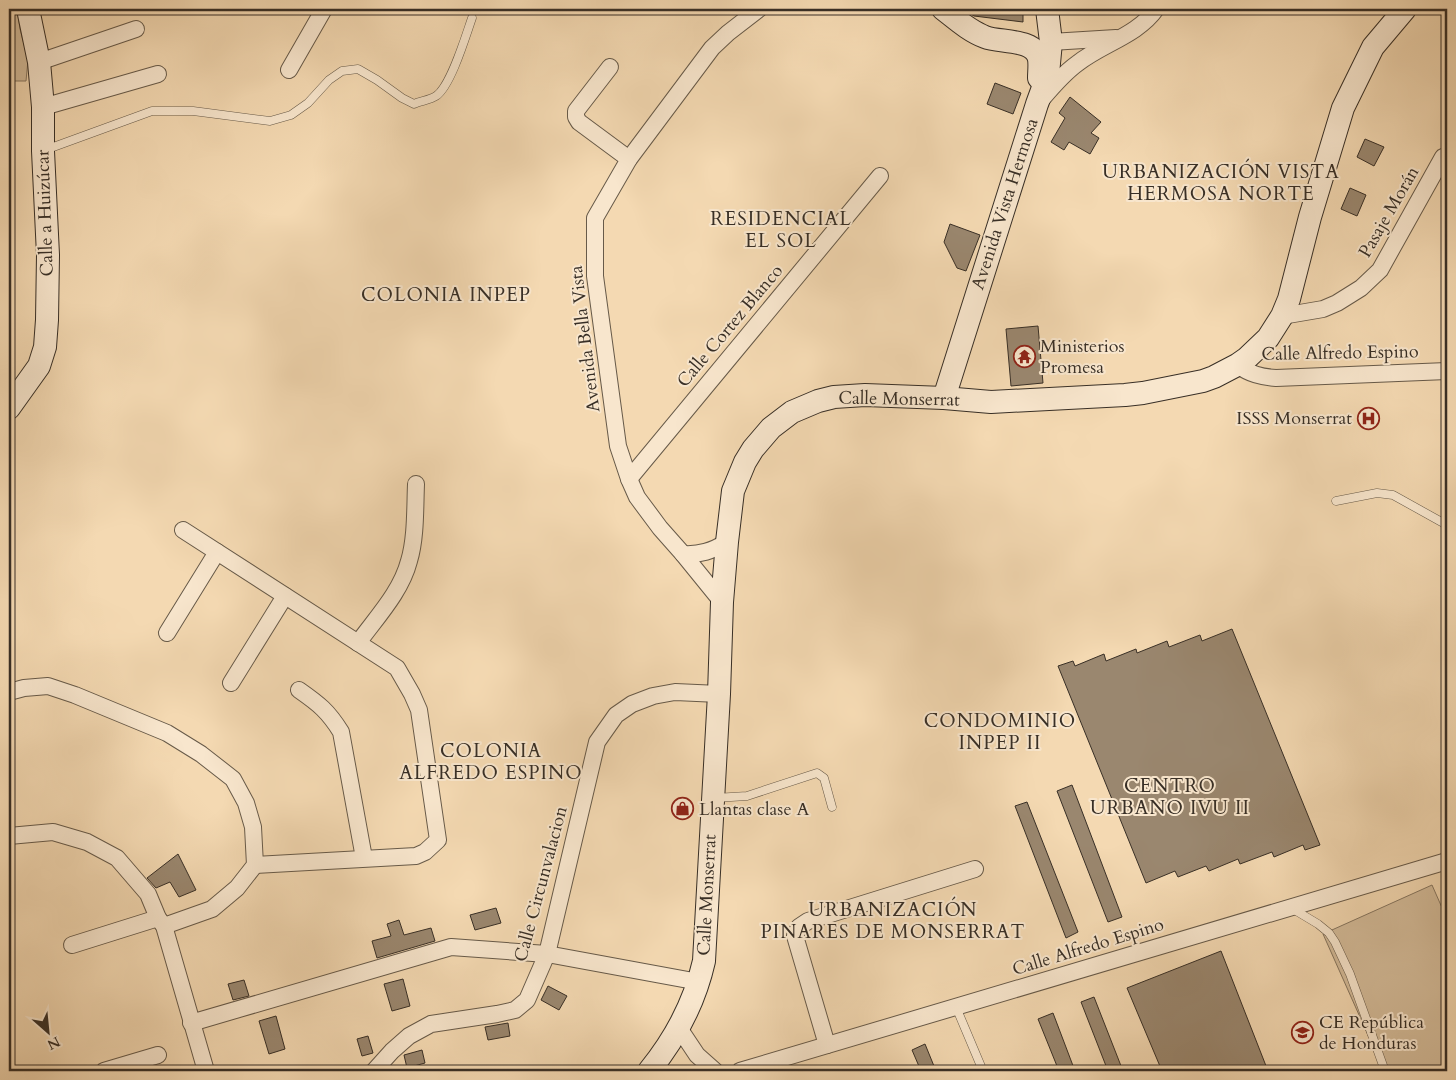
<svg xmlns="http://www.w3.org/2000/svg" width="1456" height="1080" viewBox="0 0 1456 1080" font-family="Cardo,serif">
  <rect width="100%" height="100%" fill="#f4d9b2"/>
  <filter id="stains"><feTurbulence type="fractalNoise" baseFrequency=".004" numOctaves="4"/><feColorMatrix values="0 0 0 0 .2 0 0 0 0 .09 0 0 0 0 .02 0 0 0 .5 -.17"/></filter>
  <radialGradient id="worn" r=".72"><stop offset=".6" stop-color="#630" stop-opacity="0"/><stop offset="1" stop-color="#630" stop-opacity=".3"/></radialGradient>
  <g fill="#d4bc9a" stroke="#867660">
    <polygon points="9,9 17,9 20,29 28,60 26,81 9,81"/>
    <polygon points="1432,885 1447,919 1447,1071 1384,1071 1323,934"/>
  </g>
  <g fill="#9a876f" stroke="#382f26">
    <polygon points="971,9 1023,9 1023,22 974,16 971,14"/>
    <polygon points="995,83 1021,93 1013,114 987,104"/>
    <polygon points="1070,97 1101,122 1091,133 1099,138 1090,154 1069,142 1064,150 1051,142 1065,118 1059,113"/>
    <polygon points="1365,139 1384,147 1374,166 1357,157"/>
    <polygon points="1350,188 1366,195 1357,216 1341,209"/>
    <polygon points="950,224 980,235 966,271 957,268 944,242"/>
    <polygon points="1038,326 1043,383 1011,386 1006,329"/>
    <polygon points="1232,629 1320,845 1305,850 1303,845 1274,857 1272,852 1240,864 1238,859 1209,871 1206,866 1178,877 1175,871 1146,883 1058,666 1073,661 1075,666 1104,654 1106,661 1136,649 1137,653 1167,641 1169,647 1200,635 1202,641"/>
    <polygon points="1072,785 1122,917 1108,922 1057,791"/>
    <polygon points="1027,802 1078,932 1066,938 1015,806"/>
    <polygon points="178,854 196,890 179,897 170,882 156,888 147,878"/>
    <polygon points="496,908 501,923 475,930 470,915"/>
    <polygon points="399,920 404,935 431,928 435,941 377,958 372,941 391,936 387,924"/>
    <polygon points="1221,951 1268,1071 1162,1071 1127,988"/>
    <polygon points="403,979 410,1006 392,1011 384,984"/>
    <polygon points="244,980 249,996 233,1000 228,984"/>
    <polygon points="548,986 567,996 559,1010 541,1000"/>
    <polygon points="1094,997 1123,1071 1108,1071 1081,1002"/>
    <polygon points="1053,1013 1075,1071 1059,1071 1038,1019"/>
    <polygon points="276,1016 285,1049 269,1054 259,1021"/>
    <polygon points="508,1023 510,1036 488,1040 485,1027"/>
    <polygon points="368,1036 373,1053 362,1056 357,1039"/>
    <polygon points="925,1044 936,1071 921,1071 912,1050"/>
    <polygon points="422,1050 425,1063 407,1068 404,1055"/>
  </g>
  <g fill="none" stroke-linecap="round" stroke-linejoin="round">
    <defs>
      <g id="lane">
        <path d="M45,150L152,111H193L270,121L291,115L308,103L329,80L342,71L358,69L377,80L402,98L414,104C420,101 430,100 436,96C451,86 466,35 472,18"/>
        <polyline points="1336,501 1377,493 1393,495 1447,525"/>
        <polyline points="715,798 747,796 817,773 824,778 832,807"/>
        <polyline points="1293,909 1318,924 1329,933 1335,942 1350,974 1385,1071"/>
        <polyline points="956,1007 983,1071"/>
      </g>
      <g id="street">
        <polyline points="1051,42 1116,38"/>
        <polyline points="39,62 136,29"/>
        <polyline points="610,67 576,111 576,117 579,122 629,159"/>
        <polyline points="289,70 324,9"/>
        <path d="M1042,99C1053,86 1064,73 1078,63C1102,44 1138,35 1156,9"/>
        <polyline points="43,107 158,74"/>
        <polyline points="1282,316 1323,309 1337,303 1361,288 1380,270 1443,157"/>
        <path d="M1237,365C1250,374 1261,377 1276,378L1447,371"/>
        <polyline points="629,479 880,176"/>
        <polyline points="183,530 397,668 412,694 419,710 438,840 425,852 416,856 255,865"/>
        <path d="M683,554C700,555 712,551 727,542"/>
        <polyline points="722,602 683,554 660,528 637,497 629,479 618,446 595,276 595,218 629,159 712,48 728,33 759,9"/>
        <polyline points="167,633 217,552"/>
        <path d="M358,643C376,618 401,592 409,561C416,538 415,508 416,484"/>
        <polyline points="231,683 285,596"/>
        <path d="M299,690C319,704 328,711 341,732L364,858"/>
        <polyline points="9,692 24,688 48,686 75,695 167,733 201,754 233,779 246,803 253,827 255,865 237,888 212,909 164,926"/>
        <polyline points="9,836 53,832 87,842 117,858 148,894 158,918 164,926 206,1071"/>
        <polyline points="72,945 158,918"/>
        <polyline points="191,1023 451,947 547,954 699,982"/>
        <polyline points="679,1028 697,1055 715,1071"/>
        <polyline points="827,1045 795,936 799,927 808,921 975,869"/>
        <polyline points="104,1071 158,1055"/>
        <polyline points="374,1071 392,1051 409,1036 431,1024 497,1014 515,1010 527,1000 547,954 597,742 616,715 632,704 653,696 675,692 719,694"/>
        <polyline points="740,1071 1447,861"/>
      </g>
      <g id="secondary">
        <path d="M943,9C956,19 969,31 985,37C1000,43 1035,38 1039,59C1040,65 1039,72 1039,78"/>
        <polyline points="944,398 1037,104 1048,74 1051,42 1047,9"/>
        <polyline points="9,408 39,366 45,347 47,320 48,255 43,151 43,107 39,62 28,9"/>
        <path d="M649,1071C675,1039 695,1001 704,961L719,694L722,602L727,542L733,491L745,462L753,449L771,428L792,412L818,401L834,397L865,395L944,398L991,402L1125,395L1143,393L1203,381L1214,377L1237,365L1247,358L1268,338L1282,316L1289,299L1310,217L1343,108L1373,47L1405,9"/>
      </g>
    </defs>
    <use href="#lane" stroke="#675a49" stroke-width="9"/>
    <use href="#street" stroke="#675a49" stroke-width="18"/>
    <use href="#secondary" stroke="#382f26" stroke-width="24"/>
    <use href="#lane" stroke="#f8e6cd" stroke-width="8"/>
    <use href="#street" stroke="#f8e6cd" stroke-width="16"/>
    <use href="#secondary" stroke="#f8e6cd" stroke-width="22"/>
  </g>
  <defs>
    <symbol id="temple-ring" viewBox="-11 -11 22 22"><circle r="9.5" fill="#f8e6cd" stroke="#8f2418" stroke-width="1.5"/><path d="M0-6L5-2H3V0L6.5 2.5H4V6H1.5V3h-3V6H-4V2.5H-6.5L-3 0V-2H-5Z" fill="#8f2418"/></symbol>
    <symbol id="hospital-ring" viewBox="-11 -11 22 22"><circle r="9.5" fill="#f8e6cd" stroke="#8f2418" stroke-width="1.5"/><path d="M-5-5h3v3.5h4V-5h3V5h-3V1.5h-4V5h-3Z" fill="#8f2418"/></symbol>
    <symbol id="shop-ring" viewBox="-11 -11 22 22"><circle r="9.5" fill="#f8e6cd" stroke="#8f2418" stroke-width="1.5"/><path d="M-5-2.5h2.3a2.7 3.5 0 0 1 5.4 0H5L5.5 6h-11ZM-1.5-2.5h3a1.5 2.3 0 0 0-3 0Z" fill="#8f2418"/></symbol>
    <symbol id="school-ring" viewBox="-11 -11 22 22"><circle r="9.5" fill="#f8e6cd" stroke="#8f2418" stroke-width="1.5"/><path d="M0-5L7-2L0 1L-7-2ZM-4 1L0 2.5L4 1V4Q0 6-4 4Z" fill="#8f2418"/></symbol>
  </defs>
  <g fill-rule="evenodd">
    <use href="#temple-ring" x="1012" y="344" width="25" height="25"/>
    <use href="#hospital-ring" x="1356" y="406" width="25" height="25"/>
    <use href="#shop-ring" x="670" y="796" width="25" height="25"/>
    <use href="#school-ring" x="1290" y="1020" width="25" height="25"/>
  </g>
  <g text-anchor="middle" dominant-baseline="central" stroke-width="4" stroke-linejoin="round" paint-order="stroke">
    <g font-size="18" fill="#382f26" stroke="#f8e6cd">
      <text transform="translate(1005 204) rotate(-72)">Avenida Vista Hermosa</text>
      <text transform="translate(1389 212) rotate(-60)">Pasaje Morán</text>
      <text transform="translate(45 213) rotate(-92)">Calle a Huizúcar</text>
      <text transform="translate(730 326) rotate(-50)">Calle Cortez Blanco</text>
      <text transform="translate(585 339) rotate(-97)">Avenida Bella Vista</text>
      <text transform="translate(1340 353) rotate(-1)">Calle Alfredo Espino</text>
      <text transform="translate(899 399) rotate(1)">Calle Monserrat</text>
      <text transform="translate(541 884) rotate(-75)">Calle Circunvalacion</text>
      <text transform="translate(707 895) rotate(-87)">Calle Monserrat</text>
      <text transform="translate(1088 947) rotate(-17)">Calle Alfredo Espino</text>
    </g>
    <g font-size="18" fill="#382f26" stroke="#f8e6cd" text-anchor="start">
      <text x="1040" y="346">Ministerios<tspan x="1040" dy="21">Promesa</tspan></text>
      <text x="1352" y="418" text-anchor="end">ISSS Monserrat</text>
      <text x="699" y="809">Llantas clase A</text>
      <text x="1319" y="1022">CE República<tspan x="1319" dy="21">de Honduras</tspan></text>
    </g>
    <g font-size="19" letter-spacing="1" fill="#382f26" stroke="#f8e6cd">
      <text x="1221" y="172">URBANIZACIÓN VISTA<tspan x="1221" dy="22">HERMOSA NORTE</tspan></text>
      <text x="781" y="219">RESIDENCIAL<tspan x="781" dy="22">EL SOL</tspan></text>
      <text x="446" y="295">COLONIA INPEP</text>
      <text x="1000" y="721">CONDOMINIO<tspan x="1000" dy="22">INPEP II</tspan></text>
      <text x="491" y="751">COLONIA<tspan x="491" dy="22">ALFREDO ESPINO</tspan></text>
      <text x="1170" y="786">CENTRO<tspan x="1170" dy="22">URBANO IVU II</tspan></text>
      <text x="893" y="910">URBANIZACIÓN<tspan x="893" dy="22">PINARES DE MONSERRAT</tspan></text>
    </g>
  </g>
  <rect width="1456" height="1080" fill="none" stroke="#f4d9b2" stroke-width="30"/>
  <rect x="10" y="10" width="1436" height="1060" fill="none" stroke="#382f26" stroke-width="2.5"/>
  <rect x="15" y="15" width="1426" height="1050" fill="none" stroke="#382f26"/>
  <g transform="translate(48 1032) rotate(153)" stroke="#f8e6cd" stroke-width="4" paint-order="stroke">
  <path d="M0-4L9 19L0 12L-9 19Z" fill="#382f26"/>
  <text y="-8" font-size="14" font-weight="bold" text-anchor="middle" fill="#382f26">N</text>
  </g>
  <rect width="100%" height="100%" filter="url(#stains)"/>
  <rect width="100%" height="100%" fill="url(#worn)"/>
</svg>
